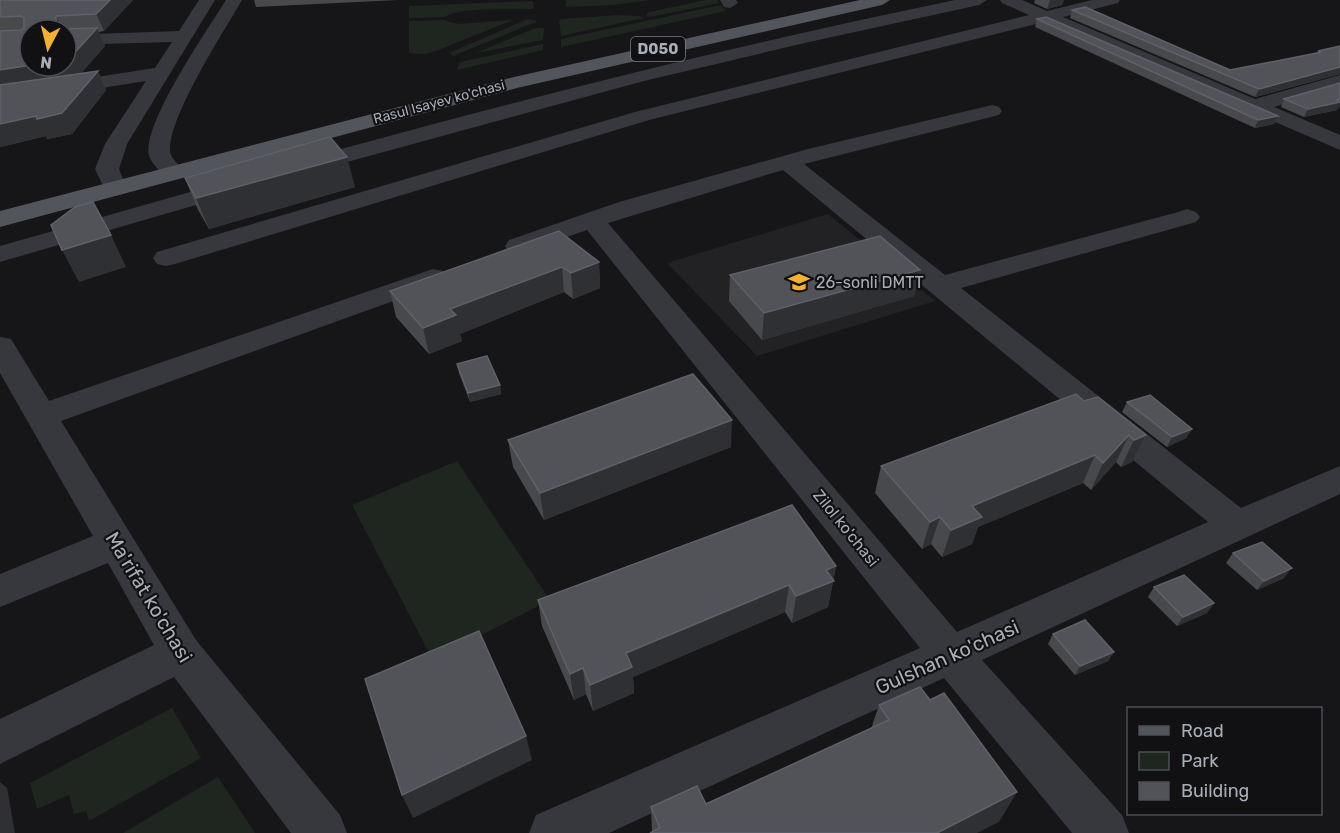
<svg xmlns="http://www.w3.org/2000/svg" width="1340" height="833" viewBox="0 0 1340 833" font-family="Rubik,sans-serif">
  <rect width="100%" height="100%" fill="#161618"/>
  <polygon fill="#222225" points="828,214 935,301 757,356 667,263"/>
  <g fill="#1e261f">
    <polygon points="566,0 650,0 614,5 566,7"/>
    <polygon points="706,0 717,0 719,3 650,17 646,15 649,12"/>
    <path d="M533,1L534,8L532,9C513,10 457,7 445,17L409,18V6Z"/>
    <polygon points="721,5 726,11 561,47 561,39"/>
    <polygon points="618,15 640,16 644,18 561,36 559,20 562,19"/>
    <polygon points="528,19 538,21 453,56 449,53"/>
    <polygon points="444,20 457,24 513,20 436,51 425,54 409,53 409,21"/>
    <polygon points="535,28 544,28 543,40 476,53"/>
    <polygon points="543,44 543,50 457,70 460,62"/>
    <polygon points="457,461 550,600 433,660 352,505"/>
    <polygon points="172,708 201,758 89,821 86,811 74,814 69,795 37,809 30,783"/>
    <polygon points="218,777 255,833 123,833"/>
  </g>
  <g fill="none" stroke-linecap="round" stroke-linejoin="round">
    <g fill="#37383d" fill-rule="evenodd">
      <polygon points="199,0 215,0 127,144 119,169 127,189 123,194 115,196 107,194 95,169 105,144 146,81 0,104 0,92 155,68 172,42 66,45 66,35 179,31"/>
      <path d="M226,0H242C226,28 162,126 171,155C173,161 182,167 186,173L182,178C171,181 166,179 159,170C155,166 150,160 149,155C142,124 208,29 226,0Z"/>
      <polygon points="720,0 736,0 738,3 730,8 724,7"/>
      <path d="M955,0H987L979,5L809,42L644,81L303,174L295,172L291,167L295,162C513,101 733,46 955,0Z"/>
      <polygon points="1000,0 1022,0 1047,11 1092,0 1120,0 1118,3 1063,17 1255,99 1340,75 1340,87 1274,107 1340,135 1340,150 1044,22 649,120 175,264 166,266 157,264 153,258 157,252 635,112 1029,15 1002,3"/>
      <path d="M992,105L999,107L1002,111L999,115L804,164L945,275L1178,212L1187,209L1196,212L1200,217L1196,222L961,288L1241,508L1340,466V494L982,660L1122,815L1129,833H1072L944,678L609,833H529L536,815L920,648L587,230L518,254L509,252L505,246L509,240L619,202L808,149ZM783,170L1208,522L957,632L608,223Z"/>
      <polygon points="236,179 244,181 248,186 244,191 0,262 0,246"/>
      <polygon points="433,269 443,271 447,277 443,283 61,421 196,640 340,815 347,833 291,833 174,677 0,764 0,719 154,645 108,563 0,607 0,574 93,536 0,373 0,337 11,339 49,401"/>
    </g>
    <polygon fill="#53555c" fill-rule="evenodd" points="860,0 890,0 882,5 517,88 0,227 0,211 514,77"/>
  </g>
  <g fill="#47494d">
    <polygon points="0,0 133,0 104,31 99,32 105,46 81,73 98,71 106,90 72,134 47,139 46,136 0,147"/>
    <polygon points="254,0 398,0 256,7"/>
    <polygon points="1035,0 1064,0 1062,5 1047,9 1034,3"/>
    <polygon points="1072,10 1230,70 1317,53 1318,51 1340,46 1340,74 1255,97 1070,18"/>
    <polygon points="1037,19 1278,116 1274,124 1255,128 1035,27"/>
    <polygon points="1284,99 1339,106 1337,110 1304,117 1281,107"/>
    <polygon points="185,178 355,187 209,229 197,208"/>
    <polygon points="599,262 600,288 573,299 564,292 460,334 462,341 429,354 396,317 390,291"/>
    <polygon points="920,270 914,296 762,340 729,301 730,275"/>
    <polygon points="457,364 500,385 501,394 470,402 459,373"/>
    <polygon points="1084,401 1146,435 1132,462 1121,467 1116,462 1091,490 1083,483 978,527 972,544 942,557 931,544 922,549 875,493 881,466"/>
    <polygon points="1127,402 1192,429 1186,438 1167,447 1122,412"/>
    <polygon points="508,440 731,447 544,520 513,467"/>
    <polygon points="1233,553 1284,578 1257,590 1226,563"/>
    <polygon points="836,566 828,607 792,623 785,612 633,677 634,693 593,711 586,694 574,700 542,626 538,600"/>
    <polygon points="1154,587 1214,603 1207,613 1177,626 1148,597"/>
    <polygon points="1053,634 1114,652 1108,661 1075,675 1048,644"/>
    <polygon points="879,705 999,822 652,832 651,807 706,804 871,729"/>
  </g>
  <g fill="#2f3033">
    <polygon points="110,0 133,0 104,31 96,14"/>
    <polygon points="1050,0 1064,0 1062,5 1047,9"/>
    <polygon points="56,16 63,30 57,30 56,27"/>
    <polygon points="97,28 105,46 77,78 0,90 0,70 30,65 30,66 66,66 66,59"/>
    <polygon points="1340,67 1340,74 1255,97 1259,89"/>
    <polygon points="98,71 106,90 72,134 47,139 46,136 0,147 0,124"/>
    <polygon points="1340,99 1340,106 1337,110 1304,117 1308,109"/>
    <polygon points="1278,116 1274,124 1255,128 1258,120"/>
    <polygon points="347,157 355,187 209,229 196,198"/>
    <polygon points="111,235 126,267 79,282 62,250"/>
    <polygon points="599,262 600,288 573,299 571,273"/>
    <polygon points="562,267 564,292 460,334 462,341 429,354 423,328 450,309"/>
    <polygon points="920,270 914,296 762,340 764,313"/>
    <polygon points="500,385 501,394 470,402 468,393"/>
    <polygon points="732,420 731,447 544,520 540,493"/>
    <polygon points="1192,429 1186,438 1167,447 1172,437"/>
    <polygon points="1129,435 1116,462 1091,490 1103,463"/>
    <polygon points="1146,435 1132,462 1121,467 1134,440"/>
    <polygon points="1095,455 1083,483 978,527 972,544 942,557 951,530 972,506"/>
    <polygon points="940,517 931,544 922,549 930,522"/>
    <polygon points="836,566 828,607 792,623 796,596 826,570"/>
    <polygon points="1292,568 1284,578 1257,590 1264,581"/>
    <polygon points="789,585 785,612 633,677 634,693 593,711 590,685 626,653"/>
    <polygon points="1214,603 1207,613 1177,626 1183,617"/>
    <polygon points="1114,652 1108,661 1075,675 1080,666"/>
    <polygon points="583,668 586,694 574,700 570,674"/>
    <polygon points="526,736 532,760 413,818 402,795"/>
    <polygon points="0,782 7,788 15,833 0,833"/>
    <polygon points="1017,792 999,822 977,833 937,833"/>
  </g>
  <g fill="#525359" stroke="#5f6168" stroke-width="1.5">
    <polygon points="0,0 110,0 96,14 56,16 56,27 58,29 97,28 69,59 66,59 66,30 30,30 30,65 0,70 0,31 21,30 24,28 24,18 21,16 0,17"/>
    <polygon points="1085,7 1230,70 1322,52 1318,51 1340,46 1340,67 1259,89 1072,10"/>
    <polygon points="1046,17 1278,116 1258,120 1037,19"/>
    <polygon points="98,71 62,113 37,119 36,116 0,124 0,85"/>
    <polygon points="1340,83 1340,99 1337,100 1340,102 1308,109 1284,99"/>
    <polygon points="330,137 347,157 196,198 185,178"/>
    <polygon points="93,202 111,235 62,250 51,225 75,207"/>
    <polygon points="559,231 599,262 571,273 562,267 450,309 456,315 423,328 390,291"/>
    <polygon points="880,236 920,270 764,313 730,275"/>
    <polygon points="487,356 500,385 468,393 457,364"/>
    <polygon points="693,374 732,420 540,493 508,440"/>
    <polygon points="1076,394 1084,401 1098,397 1146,435 1134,440 1129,435 1103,463 1095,455 972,506 982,517 951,530 940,517 930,522 881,466"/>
    <polygon points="1150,395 1192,429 1172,437 1127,402"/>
    <polygon points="792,505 836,566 826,570 834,581 796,596 789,585 626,653 632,667 590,685 583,668 570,674 538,600"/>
    <polygon points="1262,542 1292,568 1264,581 1233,553"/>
    <polygon points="1184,575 1214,603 1183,617 1154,587"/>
    <polygon points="1085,620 1114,652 1080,666 1053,634"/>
    <polygon points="479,631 526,736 402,795 365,679"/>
    <polygon points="920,687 930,700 944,693 1017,792 937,833 650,833 660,828 651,807 697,786 706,804 889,720 879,705"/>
  </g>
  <defs>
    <symbol id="school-bare" viewBox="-9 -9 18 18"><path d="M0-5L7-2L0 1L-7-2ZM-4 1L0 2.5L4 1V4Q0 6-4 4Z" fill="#f2b134" stroke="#111113" stroke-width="2.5" paint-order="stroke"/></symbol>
  </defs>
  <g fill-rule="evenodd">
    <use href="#school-bare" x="784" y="267" width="30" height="30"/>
  </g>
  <g text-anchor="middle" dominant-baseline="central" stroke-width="4.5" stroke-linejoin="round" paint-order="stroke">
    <g font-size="14" fill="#a8adb8" stroke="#111113">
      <text transform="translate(439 102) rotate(-15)">Rasul Isayev ko'chasi</text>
    </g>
    <rect fill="#111113" stroke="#7b7e86" stroke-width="1.5" x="631" y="37" width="54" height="24" rx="4.5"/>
    <g font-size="15" font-weight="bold" fill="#a8adb8">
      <text x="658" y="49">D050</text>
    </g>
    <g font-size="16" fill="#a8adb8" stroke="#111113" text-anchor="start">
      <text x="816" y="282">26-sonli DMTT</text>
    </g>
    <g font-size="16" fill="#a8adb8" stroke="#111113">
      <text transform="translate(846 528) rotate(51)">Zilol ko'chasi</text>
    </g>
    <g font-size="20" fill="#a8adb8" stroke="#111113">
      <text transform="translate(149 597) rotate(59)">Ma'rifat ko'chasi</text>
      <text transform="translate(947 657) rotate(-24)">Gulshan ko'chasi</text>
    </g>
  </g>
  <rect x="1127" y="707" width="195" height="108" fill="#111113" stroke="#4d4f55" stroke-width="1.5"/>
  <rect x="1139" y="726" width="30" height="9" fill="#53555c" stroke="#4d4f55" stroke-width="1.5"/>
  <text x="1181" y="737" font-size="18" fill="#a8adb8">Road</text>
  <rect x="1139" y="752" width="30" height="18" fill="#1e261f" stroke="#4d4f55" stroke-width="1.5"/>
  <text x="1181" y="767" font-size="18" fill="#a8adb8">Park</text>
  <rect x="1139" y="782" width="30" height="18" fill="#525359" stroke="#4d4f55" stroke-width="1.5"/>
  <text x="1181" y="797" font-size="18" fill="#a8adb8">Building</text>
  <g transform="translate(48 48) rotate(187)"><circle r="28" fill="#111113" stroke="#4d4f55" stroke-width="1.5"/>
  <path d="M0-4.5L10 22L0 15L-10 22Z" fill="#f2b134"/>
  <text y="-9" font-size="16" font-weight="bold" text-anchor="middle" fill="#a8adb8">N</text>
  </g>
</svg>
